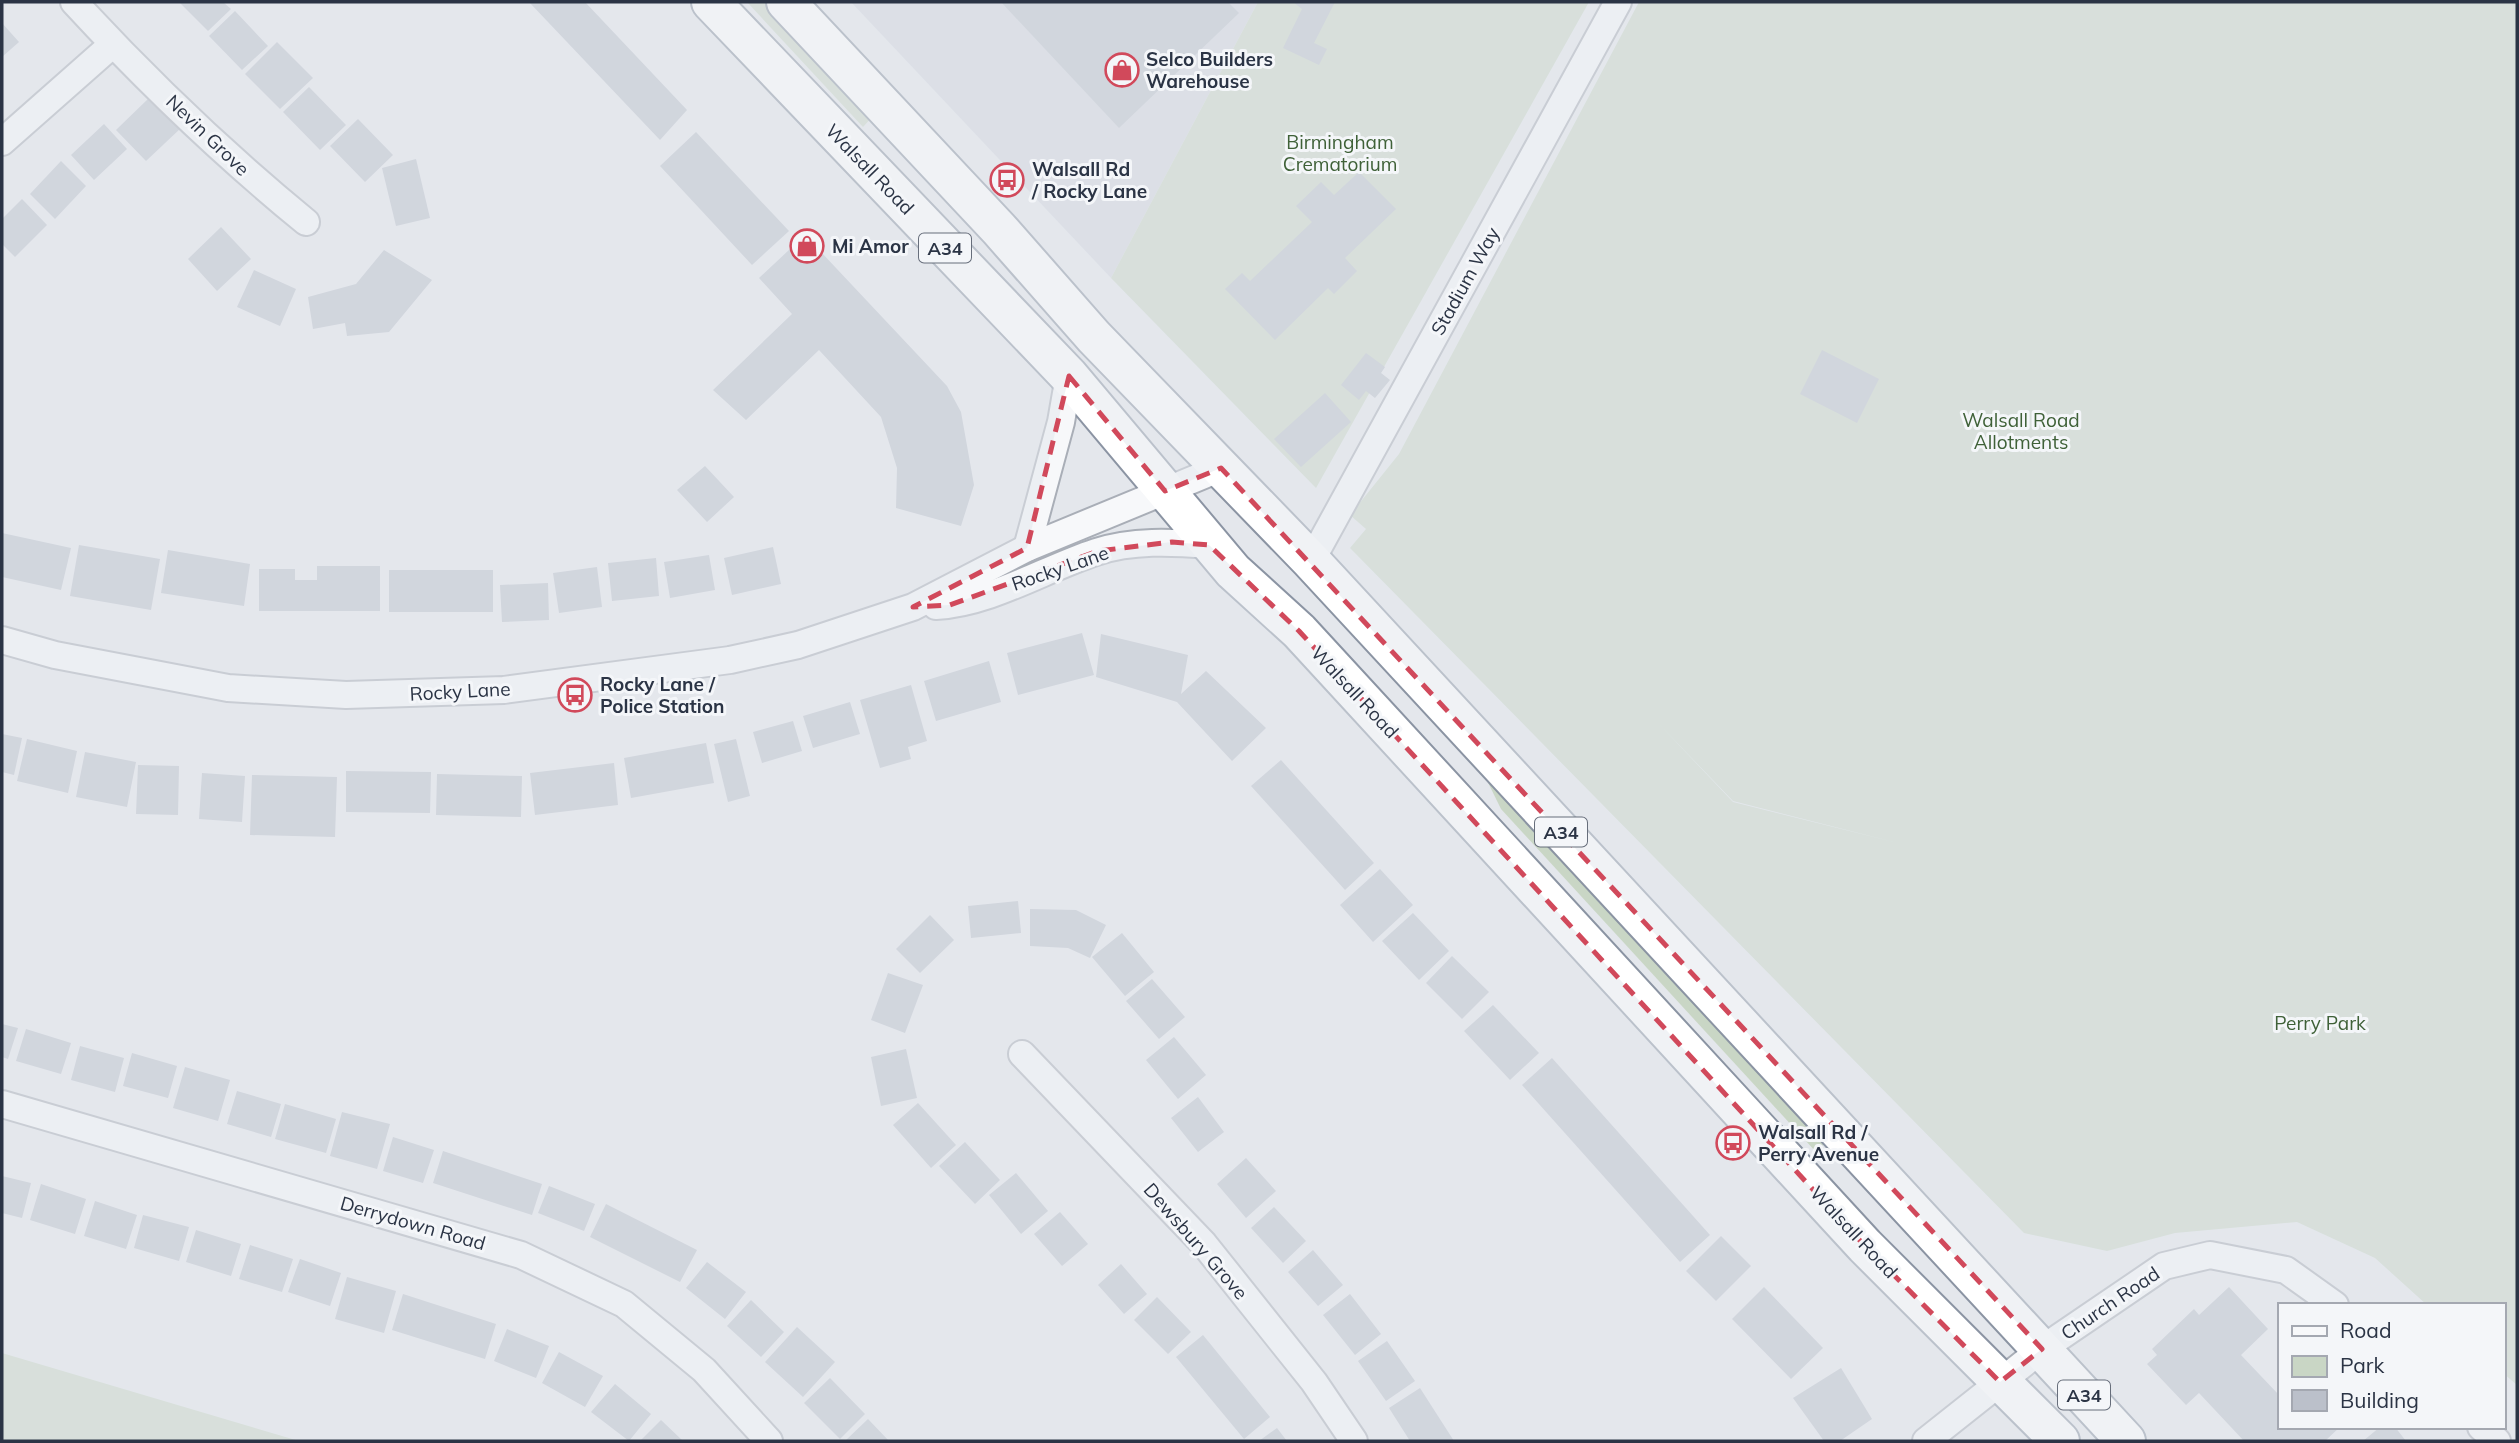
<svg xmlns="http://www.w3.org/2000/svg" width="2519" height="1443" viewBox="0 0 2519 1443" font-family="Mulish,sans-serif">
  <rect width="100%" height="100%" fill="#e4e7ec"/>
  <polygon fill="#d2d6de" points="851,2 1258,2 1111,278"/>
  <g fill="#c9d6c5" fill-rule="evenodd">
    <polygon points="747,2 771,2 874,115 863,127"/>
    <polygon points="1258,2 1589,2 1316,488 1111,278"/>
    <path d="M1639,2H2517V1385L2503,1373V1305H2427L2375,1258L2297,1222L2175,1233L2107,1251L2024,1233L1350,548L1366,529L1350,515L1399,454ZM1658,723L1733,801L1894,842L1733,802Z"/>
    <polygon points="1476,758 1829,1139 1816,1152 1501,809"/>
    <polygon points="2,1353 299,1441 2,1441"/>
  </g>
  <g fill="#bbc0ca">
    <polygon points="179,2 223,2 231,9 208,31"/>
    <polygon points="529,2 585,2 687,110 660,140"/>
    <polygon points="1001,2 1228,2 1239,13 1119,128"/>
    <polygon points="1293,2 1335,2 1314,43 1327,49 1319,65 1283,48 1302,9"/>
    <polygon points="235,11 268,46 242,70 209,36"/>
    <polygon points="2,23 19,42 2,57"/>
    <polygon points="277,42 313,78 280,109 245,74"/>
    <polygon points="309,87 346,125 320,150 283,112"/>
    <polygon points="150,97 181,128 146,161 116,130"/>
    <polygon points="358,119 393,155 365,182 330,146"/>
    <polygon points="104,124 127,149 94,180 71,155"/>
    <polygon points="696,132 789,231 752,265 660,166"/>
    <polygon points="416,159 430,218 396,226 382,168"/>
    <polygon points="61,161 86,186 55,219 30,194"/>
    <polygon points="1359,172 1396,209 1345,258 1357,271 1334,294 1328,288 1275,340 1225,289 1242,273 1250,281 1312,222 1296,206 1321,182 1334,195"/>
    <polygon points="22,199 47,225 15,257 2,244 2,219"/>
    <polygon points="221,227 251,259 217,291 188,259"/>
    <polygon points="805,235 947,386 961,412 974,485 961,526 896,508 897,468 881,417 819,350 746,420 713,390 792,314 759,278"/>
    <polygon points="384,250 432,280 389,332 347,336 345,323 313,329 308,297 356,284"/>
    <polygon points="254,270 296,289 280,326 237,307"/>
    <polygon points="1822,350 1879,379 1857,423 1800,394"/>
    <polygon points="1366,353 1385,367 1381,373 1390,380 1375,398 1366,391 1359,400 1341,385"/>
    <polygon points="1325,393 1351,422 1301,467 1274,439"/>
    <polygon points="705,466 734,497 707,522 677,490"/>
    <polygon points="2,533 71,548 61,590 2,577"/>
    <polygon points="79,545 160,559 151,610 70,596"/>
    <polygon points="773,547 781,584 732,595 724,558"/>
    <polygon points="168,550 250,564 244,606 161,593"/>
    <polygon points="709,555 715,590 670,598 664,562"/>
    <polygon points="656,558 659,596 612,601 608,563"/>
    <polygon points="317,566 380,566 380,611 259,611 259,569 295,569 295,580 317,580"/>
    <polygon points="597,567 602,607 559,613 553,573"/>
    <rect x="389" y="570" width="104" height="42"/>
    <polygon points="548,583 549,620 502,622 500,585"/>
    <polygon points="1082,633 1094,675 1018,695 1007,653"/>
    <polygon points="1101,634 1188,655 1181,694 1206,671 1266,728 1232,761 1177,702 1096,677"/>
    <polygon points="989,661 1001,702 936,721 924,681"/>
    <polygon points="911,685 927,741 908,747 911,759 880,768 860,700"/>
    <polygon points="850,702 860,734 813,748 803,716"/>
    <polygon points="793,721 802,751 762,763 753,732"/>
    <polygon points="2,734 22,738 14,775 2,772"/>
    <polygon points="27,739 77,751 68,793 17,781"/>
    <polygon points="736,739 750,796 728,802 714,744"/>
    <polygon points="706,743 714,783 631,798 624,758"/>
    <polygon points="85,752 136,762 127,807 76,797"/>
    <polygon points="1281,760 1374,863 1345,890 1251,786"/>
    <polygon points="614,763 618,805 535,815 530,773"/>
    <polygon points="138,765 179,766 178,815 136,814"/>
    <polygon points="346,771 431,772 430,813 346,812"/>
    <polygon points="202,773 245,776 242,822 199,819"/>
    <polygon points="437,774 522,776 521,817 436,815"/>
    <polygon points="252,775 337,777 335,837 250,835"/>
    <polygon points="1380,869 1413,905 1373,942 1340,905"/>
    <polygon points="1018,901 1021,933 971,938 968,906"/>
    <polygon points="1030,909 1076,910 1106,925 1090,958 1068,948 1030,946"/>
    <polygon points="1413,913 1449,951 1419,980 1382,941"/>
    <polygon points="930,915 954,940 920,973 896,949"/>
    <polygon points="1122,933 1154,972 1125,996 1092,957"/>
    <polygon points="1452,956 1489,992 1462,1019 1426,983"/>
    <polygon points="888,973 923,985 905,1033 871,1020"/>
    <polygon points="1152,979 1185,1017 1159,1039 1126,1001"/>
    <polygon points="1493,1005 1539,1053 1510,1080 1464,1031"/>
    <polygon points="2,1024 18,1028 8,1059 2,1057"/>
    <polygon points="26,1029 71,1043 61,1074 16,1061"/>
    <polygon points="1174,1037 1206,1075 1178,1099 1146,1060"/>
    <polygon points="80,1046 124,1058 115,1092 71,1080"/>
    <polygon points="906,1049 917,1098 881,1106 871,1057"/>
    <polygon points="132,1053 177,1066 168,1098 123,1086"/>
    <polygon points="1552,1058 1710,1235 1680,1262 1522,1085"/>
    <polygon points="185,1067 230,1080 218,1121 173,1108"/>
    <polygon points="237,1091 281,1104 271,1137 227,1124"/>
    <polygon points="1198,1097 1224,1132 1198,1152 1171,1118"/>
    <polygon points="918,1103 956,1145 931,1168 893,1125"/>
    <polygon points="285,1104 336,1119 326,1153 275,1139"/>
    <polygon points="342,1112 390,1124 377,1169 330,1156"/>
    <polygon points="393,1137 434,1150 423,1183 383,1171"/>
    <polygon points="965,1142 1000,1180 975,1204 939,1166"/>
    <polygon points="443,1151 542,1184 532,1215 433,1183"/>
    <polygon points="1246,1158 1276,1191 1246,1218 1217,1184"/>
    <polygon points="1016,1173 1048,1211 1021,1234 989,1195"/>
    <polygon points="2,1176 31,1183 22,1218 2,1213"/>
    <polygon points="41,1184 86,1199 75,1234 30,1220"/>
    <polygon points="549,1186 595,1204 584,1231 538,1213"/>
    <polygon points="95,1201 137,1215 126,1249 84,1236"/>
    <polygon points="606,1204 697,1250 680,1282 590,1237"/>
    <polygon points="1274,1207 1306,1241 1283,1263 1251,1228"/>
    <polygon points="1060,1212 1088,1244 1062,1266 1034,1234"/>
    <polygon points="143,1215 189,1227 179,1261 134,1248"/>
    <polygon points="196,1230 241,1244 231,1276 186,1262"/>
    <polygon points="1721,1236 1751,1266 1716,1301 1686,1271"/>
    <polygon points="250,1245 293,1259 282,1292 239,1279"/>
    <polygon points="1313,1250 1343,1285 1318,1306 1288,1272"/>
    <polygon points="300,1259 341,1273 330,1306 288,1292"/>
    <polygon points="707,1262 746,1292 725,1319 686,1288"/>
    <polygon points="1121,1264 1147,1294 1124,1314 1098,1285"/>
    <polygon points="347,1277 396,1291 384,1333 335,1319"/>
    <polygon points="1764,1287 1823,1348 1791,1379 1732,1319"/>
    <polygon points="2229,1287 2268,1329 2241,1355 2279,1395 2279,1427 2340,1427 2325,1441 2244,1441 2199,1393 2186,1405 2147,1364 2157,1355 2152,1349 2194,1309 2199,1315"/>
    <polygon points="403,1294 496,1324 485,1359 392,1330"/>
    <polygon points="1350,1294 1381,1334 1355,1355 1323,1315"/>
    <polygon points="1157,1297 1191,1332 1168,1354 1134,1320"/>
    <polygon points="751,1300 784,1332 761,1357 727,1326"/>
    <polygon points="797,1327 835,1362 803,1397 765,1362"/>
    <polygon points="507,1329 549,1346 536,1378 494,1361"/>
    <polygon points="1203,1335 1270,1417 1244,1439 1176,1357"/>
    <polygon points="1387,1341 1415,1381 1386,1401 1358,1361"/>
    <polygon points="559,1352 603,1376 585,1407 542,1383"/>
    <polygon points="1841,1368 1872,1419 1840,1441 1824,1441 1793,1398"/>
    <polygon points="830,1378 865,1414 840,1439 804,1403"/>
    <polygon points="615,1384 651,1414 629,1441 591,1412"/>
    <polygon points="1420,1388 1454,1441 1410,1441 1389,1408"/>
    <polygon points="868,1419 889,1441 845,1441"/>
    <polygon points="661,1420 683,1441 640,1441"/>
    <polygon points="2380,1427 2395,1427 2406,1441 2363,1441"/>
    <polygon points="1277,1428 1287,1441 1259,1441"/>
  </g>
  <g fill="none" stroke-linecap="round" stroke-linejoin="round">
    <defs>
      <g id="minor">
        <path d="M74,2C146,80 224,155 306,222"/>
        <polyline points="2,142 113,44"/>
        <polyline points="1027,548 1061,422 1069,376"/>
        <polyline points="1311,561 1618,2"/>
        <path d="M936,606C991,603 1044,569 1096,552C1132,540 1172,542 1209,545"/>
        <polyline points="2,640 55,655 228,688 346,695 504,690 730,660 798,645 913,607 1027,548 1221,468"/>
        <polyline points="1022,1054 1204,1244 1314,1382 1354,1441"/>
        <polyline points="2,1104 521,1255 624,1304 704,1370 769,1441"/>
        <polyline points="2481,1427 2497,1441"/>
        <polyline points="1926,1441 2042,1349 2164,1266 2210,1255 2286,1270 2335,1305"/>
      </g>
      <g id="trunk">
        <polyline points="711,2 1069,376 1233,571 1299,631 1865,1246 2060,1441"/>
        <polyline points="786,2 999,229 1094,337 1311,561 2126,1441"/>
      </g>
    </defs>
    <use href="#minor" stroke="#a9aeb7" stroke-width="30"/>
    <use href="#trunk" stroke="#8b94a3" stroke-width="42"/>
    <use href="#minor" stroke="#f7f8fa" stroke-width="26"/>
    <use href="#trunk" stroke="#fff" stroke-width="38"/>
  </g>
  <path d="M0 0H2519V1443H0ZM1069,376L1165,491L1221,468L2042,1349L2000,1382L1865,1246L1299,631L1209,545L1172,542L1098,551L950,605L913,607L1027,548Z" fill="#e4e7ec" fill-opacity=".55" fill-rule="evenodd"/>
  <path fill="none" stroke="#d1495b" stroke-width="5" stroke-dasharray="14 9" stroke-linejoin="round" d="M1069,376L1165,491L1221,468L2042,1349L2000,1382L1865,1246L1299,631L1209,545L1172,542L1098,551L950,605L913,607L1027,548Z"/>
  <defs>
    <symbol id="shop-ring" viewBox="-11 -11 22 22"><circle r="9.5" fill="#f4f6f9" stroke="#d1495b" stroke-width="1.5"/><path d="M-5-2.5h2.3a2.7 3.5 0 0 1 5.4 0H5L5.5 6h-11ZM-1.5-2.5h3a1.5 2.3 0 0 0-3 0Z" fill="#d1495b"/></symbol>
    <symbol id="bus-ring" viewBox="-11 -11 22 22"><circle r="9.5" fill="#f4f6f9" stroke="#d1495b" stroke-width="1.5"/><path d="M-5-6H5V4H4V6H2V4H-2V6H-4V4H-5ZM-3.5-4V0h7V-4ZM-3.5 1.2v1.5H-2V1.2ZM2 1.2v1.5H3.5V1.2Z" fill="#d1495b"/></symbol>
  </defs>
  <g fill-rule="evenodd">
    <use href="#shop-ring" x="1103" y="51" width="38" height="38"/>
    <use href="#bus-ring" x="988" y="161" width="38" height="38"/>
    <use href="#shop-ring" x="788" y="227" width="38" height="38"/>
    <use href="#bus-ring" x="556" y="676" width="38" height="38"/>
    <use href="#bus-ring" x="1714" y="1124" width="38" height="38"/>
  </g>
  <g text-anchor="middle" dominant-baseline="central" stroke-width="6" stroke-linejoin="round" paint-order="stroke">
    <g fill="#f4f6f9" stroke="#676e7b" stroke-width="2">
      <rect x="919" y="233.5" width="52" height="29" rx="5"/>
      <rect x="1535" y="817.5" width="52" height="29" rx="5"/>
      <rect x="2058" y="1380.5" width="52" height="29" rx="5"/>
    </g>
    <g font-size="18" font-weight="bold" fill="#2b3445">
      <text x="945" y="248">A34</text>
      <text x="1561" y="832">A34</text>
      <text x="2084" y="1395">A34</text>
    </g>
    <g font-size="19" font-weight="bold" fill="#2b3445" stroke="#f4f6f9" text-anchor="start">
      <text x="1146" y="59">Selco Builders<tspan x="1146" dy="22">Warehouse</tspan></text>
      <text x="1032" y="169">Walsall Rd<tspan x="1032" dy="22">/ Rocky Lane</tspan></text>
      <text x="832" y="246">Mi Amor</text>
      <text x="600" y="684">Rocky Lane /<tspan x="600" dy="22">Police Station</tspan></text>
      <text x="1758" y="1132">Walsall Rd /<tspan x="1758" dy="22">Perry Avenue</tspan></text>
    </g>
    <g font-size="19" fill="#2b3445" stroke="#f4f6f9">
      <text transform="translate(208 135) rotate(44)">Nevin Grove</text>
      <text transform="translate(870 169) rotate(46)">Walsall Road</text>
      <text transform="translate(1465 281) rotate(-61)">Stadium Way</text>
      <text transform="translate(1060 568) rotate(-19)">Rocky Lane</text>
      <text transform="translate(460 691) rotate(-3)">Rocky Lane</text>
      <text transform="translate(1355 692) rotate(47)">Walsall Road</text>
      <text transform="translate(413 1223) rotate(16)">Derrydown Road</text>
      <text transform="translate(1854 1232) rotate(47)">Walsall Road</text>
      <text transform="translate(1196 1241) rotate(49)">Dewsbury Grove</text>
      <text transform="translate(2110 1303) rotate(-34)">Church Road</text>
    </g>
    <g font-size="19" fill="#3f6138" stroke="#f4f6f9">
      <text x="1340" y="142">Birmingham<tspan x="1340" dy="22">Crematorium</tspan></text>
      <text x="2021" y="420">Walsall Road<tspan x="2021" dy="22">Allotments</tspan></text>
      <text x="2320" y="1023">Perry Park</text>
    </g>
  </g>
  <rect width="2519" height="1443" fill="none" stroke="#2b3445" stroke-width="7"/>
  <rect x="2278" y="1303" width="228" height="126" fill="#f4f6f9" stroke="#a4a8b1" stroke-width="2"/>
  <rect x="2292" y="1326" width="35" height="10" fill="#f7f8fa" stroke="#a4a8b1" stroke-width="2"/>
  <text x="2340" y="1338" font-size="21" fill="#2b3445">Road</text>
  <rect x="2292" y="1356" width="35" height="21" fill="#c9d6c5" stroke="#a4a8b1" stroke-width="2"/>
  <text x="2340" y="1373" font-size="21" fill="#2b3445">Park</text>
  <rect x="2292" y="1390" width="35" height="21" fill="#bbc0ca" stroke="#a4a8b1" stroke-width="2"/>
  <text x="2340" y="1408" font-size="21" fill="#2b3445">Building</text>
</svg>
